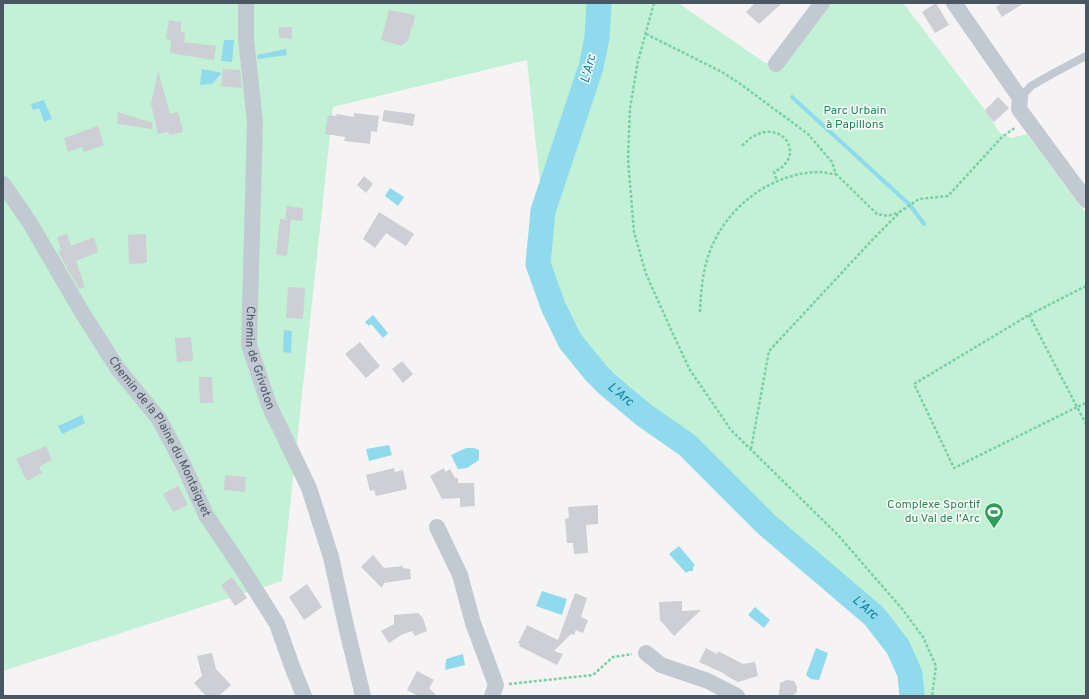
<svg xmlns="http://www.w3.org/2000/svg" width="1089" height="699" viewBox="0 0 1089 699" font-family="Overpass,sans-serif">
  <rect width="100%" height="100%" fill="#f5f3f3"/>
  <polygon fill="#c3f1d5" points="3,3 678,3 765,63 774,62 828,3 903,3 985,110 999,132 1011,138 1027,134 1086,214 1086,696 912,696 910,674 898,647 874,616 766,524 687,445 644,415 608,385 596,373 570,341 553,306 538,264 543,211 527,60 333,107 282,581 3,671"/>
  <g fill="#90daee">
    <polygon points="224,40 234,40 232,62 221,61"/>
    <polygon points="286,49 287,55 258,59 257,55"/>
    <polygon points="202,69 222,73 212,84 200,85"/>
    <polygon points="44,100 52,119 44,122 39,108 33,110 31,104"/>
    <polygon points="390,188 404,197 398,206 385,196"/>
    <polygon points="373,315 388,333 383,338 371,324 369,326 365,322"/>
    <polygon points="284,330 292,331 291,353 283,352"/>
    <polygon points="82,415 85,423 62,434 58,426"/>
    <polygon points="389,445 392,455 369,461 366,449"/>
    <polygon points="466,448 474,448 479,450 479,460 467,468 458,469 451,455"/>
    <polygon points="679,546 695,565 693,567 693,571 689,571 686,573 669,554"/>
    <polygon points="542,591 567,599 562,615 536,606"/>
    <polygon points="755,607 770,620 764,628 748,615"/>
    <polygon points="816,648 828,653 819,680 811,679 806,675"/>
    <polygon points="463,654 465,665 445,670 446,659"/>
  </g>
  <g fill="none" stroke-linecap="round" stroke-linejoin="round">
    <polyline stroke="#90daee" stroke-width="4" points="792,97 910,205 924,224"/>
    <path stroke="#90daee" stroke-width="25" id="s1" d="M599,3L597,38L591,67L543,211L538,264L553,306L570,341L596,373L608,385L644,415L687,445L766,524L874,616L898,647L910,674L912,696"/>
  </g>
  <g fill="#cdcfd5">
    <polygon points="755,3 782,3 759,24 746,12"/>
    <polygon points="936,3 949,25 935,33 922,12"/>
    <polygon points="1003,3 1024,3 1002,17 996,7"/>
    <polygon points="389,10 415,15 413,28 411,27 408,42 405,41 405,44 402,44 402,46 381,40"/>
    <polygon points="169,20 181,22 181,32 185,33 184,42 216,46 214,60 170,53 171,40 166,39"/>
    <polygon points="279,27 292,27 292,39 279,38"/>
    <polygon points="223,69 240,70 242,88 221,86"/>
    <polygon points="158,71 170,114 178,112 183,132 169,135 168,132 158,134 151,104"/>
    <polygon points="998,97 1009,108 994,122 989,117 985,110"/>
    <polygon points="384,110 415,114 413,126 382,121"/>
    <polygon points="118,112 153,123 152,129 117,124"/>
    <polygon points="354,113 379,116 377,132 371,131 370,144 344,141 345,137 325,134 328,115 336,116 337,114 354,117"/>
    <polygon points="98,126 104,145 84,152 82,147 68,152 64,138"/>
    <polygon points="364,176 373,184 366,193 357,185"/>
    <polygon points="287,206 303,208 302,221 285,219"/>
    <polygon points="379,212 414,234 406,246 386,233 375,248 363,239"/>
    <polygon points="280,219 291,220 287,256 276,255"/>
    <polygon points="67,234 71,246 94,237 98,252 76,261 85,287 79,289 58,252 61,250 57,237"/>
    <polygon points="146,234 147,263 129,264 128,235"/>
    <polygon points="288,287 305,288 303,319 286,318"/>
    <polygon points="191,337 193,361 177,362 175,338"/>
    <polygon points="360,342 380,366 366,378 345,354"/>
    <polygon points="402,361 413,374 403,383 392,369"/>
    <polygon points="199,377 212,377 213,403 200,403"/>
    <polygon points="46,446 52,460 39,467 42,473 27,481 16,459"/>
    <polygon points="394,468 395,472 403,470 407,489 376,496 374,490 370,491 366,475"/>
    <polygon points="444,468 445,472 450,469 455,478 458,478 458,483 474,483 475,506 460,507 460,498 442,499 430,476"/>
    <polygon points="225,475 246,477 245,492 224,490"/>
    <polygon points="178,486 188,505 173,512 163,494"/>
    <polygon points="598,505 598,524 586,525 588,553 574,554 573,543 567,543 565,519 569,518 568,507"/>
    <polygon points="373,555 384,568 403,566 403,568 410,569 411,579 384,583 382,588 361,567"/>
    <polygon points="232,577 247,598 235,606 221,585"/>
    <polygon points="307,584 322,607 304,620 289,597"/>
    <polygon points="575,593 587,598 581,617 588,620 583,633 576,630 574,635 571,634 554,651 563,654 557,665 519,646 520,644 518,643 527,625 558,640"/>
    <polygon points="682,601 682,611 701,610 674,636 660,620 659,602"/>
    <polygon points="418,613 423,618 427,631 415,636 412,631 401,635 389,643 381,631 394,624 394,615"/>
    <polygon points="706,648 717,654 718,651 743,664 755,662 758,676 738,682 725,675 725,674 699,662"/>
    <polygon points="212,653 216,669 231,685 219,696 206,696 194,683 202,676 197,656"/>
    <polygon points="417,671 434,680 429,688 437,696 418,696 407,690"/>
    <polygon points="787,680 794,681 797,687 797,692 792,696 779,696 780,683"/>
  </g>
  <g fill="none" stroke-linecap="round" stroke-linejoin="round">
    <g stroke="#7ad0a6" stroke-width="2.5" stroke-dasharray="3 2" stroke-linecap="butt">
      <polyline points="654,3 638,61 630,108 628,159 634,232 646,274 673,334 690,370 731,430 838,535 903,610 923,637 936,666 932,696"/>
      <polyline points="646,34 722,72 739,83 808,134 832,162 836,174 877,214 888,216 899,212"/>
      <path d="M742,146C775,109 812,154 774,172L777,181"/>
      <polyline points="1086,286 1029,315 914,384 954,468 1077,407 1086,424"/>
      <path d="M700,312C701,289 703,265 713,244C731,204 773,173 818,172C824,172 830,174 836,174"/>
      <polyline points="1029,315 1077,407 1086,403"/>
      <polyline points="751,449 769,351 875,237 901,211 919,199 948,196 1002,137 1016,127"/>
      <polyline points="509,684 593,675 613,657 632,654"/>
    </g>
    <polyline stroke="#c1cad2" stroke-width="8" points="1020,98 1031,86 1052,74 1086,56"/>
    <g stroke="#c1cad2" stroke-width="16">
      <path id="s2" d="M246,3V39L255,122L249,345L269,405L309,488L331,557L346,626L363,696"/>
      <polyline points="954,3 1020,98 1019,109 1086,200"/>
      <polyline points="776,64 822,3"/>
      <path id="s3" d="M3,184L30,223L83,314L118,369L159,419L183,464L206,515L243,570L277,624L293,669L304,696"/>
      <polyline points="437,527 460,575 473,623 496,685 492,696"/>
      <polyline points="646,653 661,665 708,681 737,696"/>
    </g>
  </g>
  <defs>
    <symbol id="stadium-pin" viewBox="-11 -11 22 30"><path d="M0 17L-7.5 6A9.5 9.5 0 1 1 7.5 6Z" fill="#2e9e5b" stroke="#fff"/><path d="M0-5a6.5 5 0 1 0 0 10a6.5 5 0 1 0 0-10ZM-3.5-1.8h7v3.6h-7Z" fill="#fff"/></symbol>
  </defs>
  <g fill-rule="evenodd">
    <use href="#stadium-pin" x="983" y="501" width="22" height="30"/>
  </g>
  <g text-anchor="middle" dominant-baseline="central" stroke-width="3" stroke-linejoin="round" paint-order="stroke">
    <g font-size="12" fill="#17864f" stroke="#fff">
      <text x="855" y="111">Parc Urbain<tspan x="855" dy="14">à Papillons</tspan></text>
    </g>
    <g font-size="12" fill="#4a5661" stroke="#fff">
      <text stroke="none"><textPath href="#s2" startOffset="357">Chemin de Grivoton</textPath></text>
      <text stroke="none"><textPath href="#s3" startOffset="298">Chemin de la Plaine du Montaiguet</textPath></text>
    </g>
    <g font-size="12" fill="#27864d" stroke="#fff" text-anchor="end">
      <text x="980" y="505">Complexe Sportif<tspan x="980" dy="14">du Val de l'Arc</tspan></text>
    </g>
    <g font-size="13" font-style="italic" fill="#0c7c9b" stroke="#fff">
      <text transform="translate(589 69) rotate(-75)">L'Arc</text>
      <text stroke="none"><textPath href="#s1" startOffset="427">L'Arc</textPath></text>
      <text stroke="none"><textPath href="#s1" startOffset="752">L'Arc</textPath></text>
    </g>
  </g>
  <rect width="1089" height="699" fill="none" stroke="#4a5661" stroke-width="8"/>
</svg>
